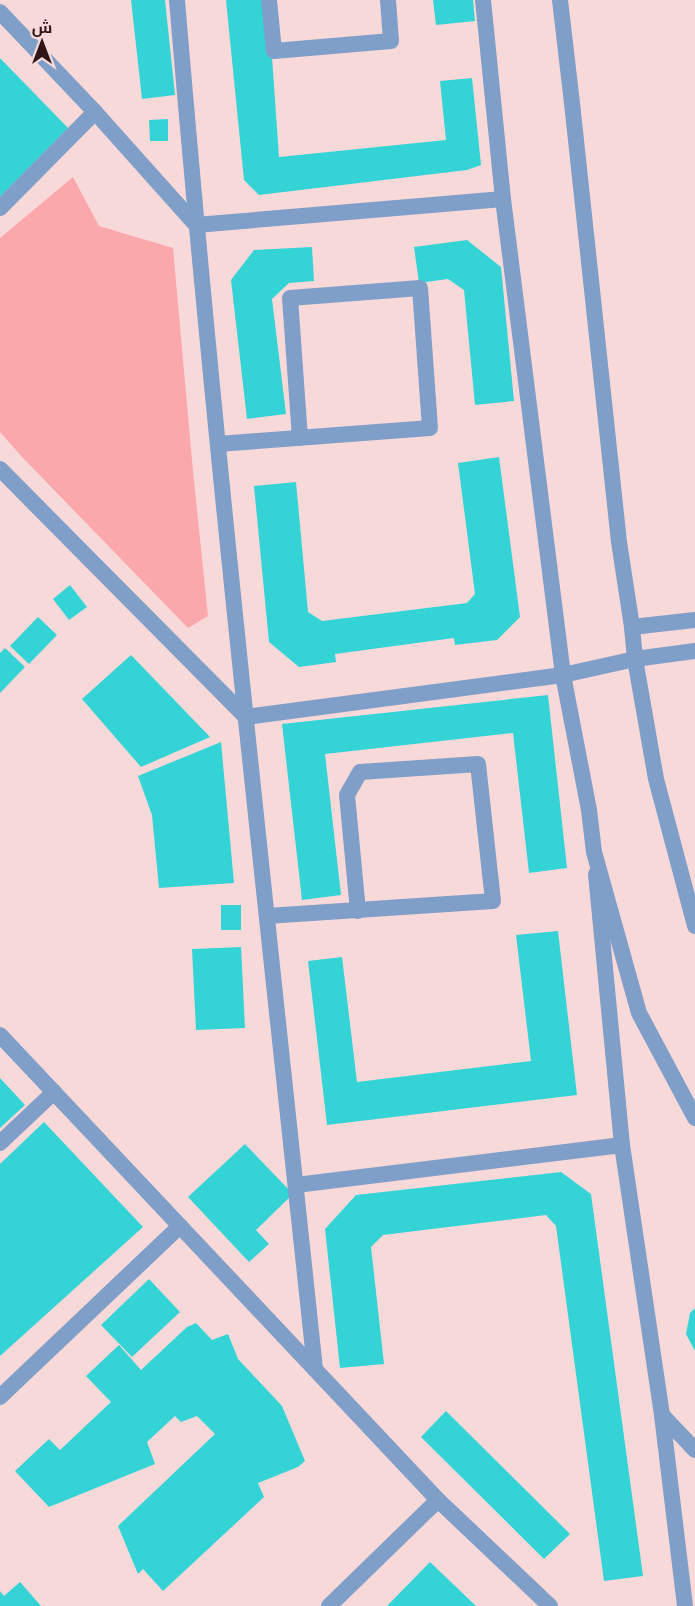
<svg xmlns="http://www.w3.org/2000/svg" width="695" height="1606" viewBox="0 0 695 1606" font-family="'Noto Sans',Cairo,sans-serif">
  <rect width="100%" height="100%" fill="#f8d9da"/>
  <polygon fill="#fba8ac" points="73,177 99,226 173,248 193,471 208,616 188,628 22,457 0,432 0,238"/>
  <g fill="#34d4d6">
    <polygon points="131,0 165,0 175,95 142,99"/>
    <polygon points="226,0 268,0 279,157 446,140 440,81 472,78 481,165 467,170 259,195 244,180"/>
    <polygon points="433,0 473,0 475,21 436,25"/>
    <polygon points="0,58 68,128 0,197"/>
    <polygon points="168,119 168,141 150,141 149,120"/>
    <polygon points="467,240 501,267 514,401 475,405 464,290 448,279 419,283 414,247"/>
    <polygon points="312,247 314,281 289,283 272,299 286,414 247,419 231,280 254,250"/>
    <polygon points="499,457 520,617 497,640 455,645 454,638 335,654 336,662 299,667 269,642 254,486 296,482 308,612 322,621 467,603 475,594 458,463"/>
    <polygon points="70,585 87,607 69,620 53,599"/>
    <polygon points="38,617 57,635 29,664 10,646"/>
    <polygon points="5,648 25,667 0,693 0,653"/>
    <polygon points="131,655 210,737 141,767 82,699"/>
    <polygon points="548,695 567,868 529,873 513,733 325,754 341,895 302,900 282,724"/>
    <polygon points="221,742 234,883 159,888 152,815 138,776"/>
    <rect x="221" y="905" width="20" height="25"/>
    <polygon points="558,931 577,1095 327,1125 308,961 342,957 357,1082 531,1061 516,935"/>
    <polygon points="241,947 245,1028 196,1030 192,949"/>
    <polygon points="0,1078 25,1105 0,1128"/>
    <polygon points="44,1122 143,1227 0,1356 0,1164"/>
    <polygon points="245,1144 293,1194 256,1230 269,1244 249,1262 188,1197"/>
    <polygon points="561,1172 591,1194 643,1576 604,1581 556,1226 546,1215 383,1235 371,1247 384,1364 340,1368 325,1229 356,1195"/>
    <polygon points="149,1279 180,1312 132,1357 101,1325"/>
    <polygon points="695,1308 695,1351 686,1334 690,1313"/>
    <polygon points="196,1323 212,1340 228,1334 238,1359 282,1406 305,1461 298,1467 258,1483 264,1497 163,1591 143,1569 138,1574 118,1526 215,1434 197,1416 181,1422 175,1416 147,1442 155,1464 49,1507 15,1471 49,1439 60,1450 111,1402 86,1376 119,1345 141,1370 187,1327"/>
    <polygon points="446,1411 570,1534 544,1559 421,1437"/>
    <polygon points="430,1562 476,1606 387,1606"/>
    <polygon points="20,1582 41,1606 0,1606 0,1591 4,1596"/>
  </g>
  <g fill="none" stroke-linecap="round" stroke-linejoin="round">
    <g stroke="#809fc8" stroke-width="16">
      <path d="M177,0C215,457 267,913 315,1369"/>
      <polyline points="269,0 274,51 391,41 388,0"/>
      <polyline points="0,12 95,112 196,225 503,199"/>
      <polyline points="0,208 95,112"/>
      <polyline points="218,444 430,428 420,288 290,298 300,438"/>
      <polyline points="0,469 246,717 563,675 635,659 695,651"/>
      <polyline points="632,627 695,620"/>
      <polyline points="596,874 622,1145 662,1415 685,1606"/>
      <polyline points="267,916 493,901 478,764 360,772 347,795 358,911"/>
      <polyline points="0,1035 438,1500 550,1606"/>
      <polyline points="0,1143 54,1092"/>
      <polyline points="296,1185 622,1145"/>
      <polyline points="0,1397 180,1226"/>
      <polyline points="662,1415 695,1450"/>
      <polyline points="329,1606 438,1500"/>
    </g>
    <g stroke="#809fc8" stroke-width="16">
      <polyline points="483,0 503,199 563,675 589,810 594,852 639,1013 695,1118"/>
      <polyline points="560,0 572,103 619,542 632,627 635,659 656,779 695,926"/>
    </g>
  </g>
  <g transform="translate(42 42)" stroke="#f8d9da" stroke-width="4.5" paint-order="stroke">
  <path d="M0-4.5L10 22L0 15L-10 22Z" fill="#301517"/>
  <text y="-9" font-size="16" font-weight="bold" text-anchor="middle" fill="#301517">ش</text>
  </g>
</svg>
